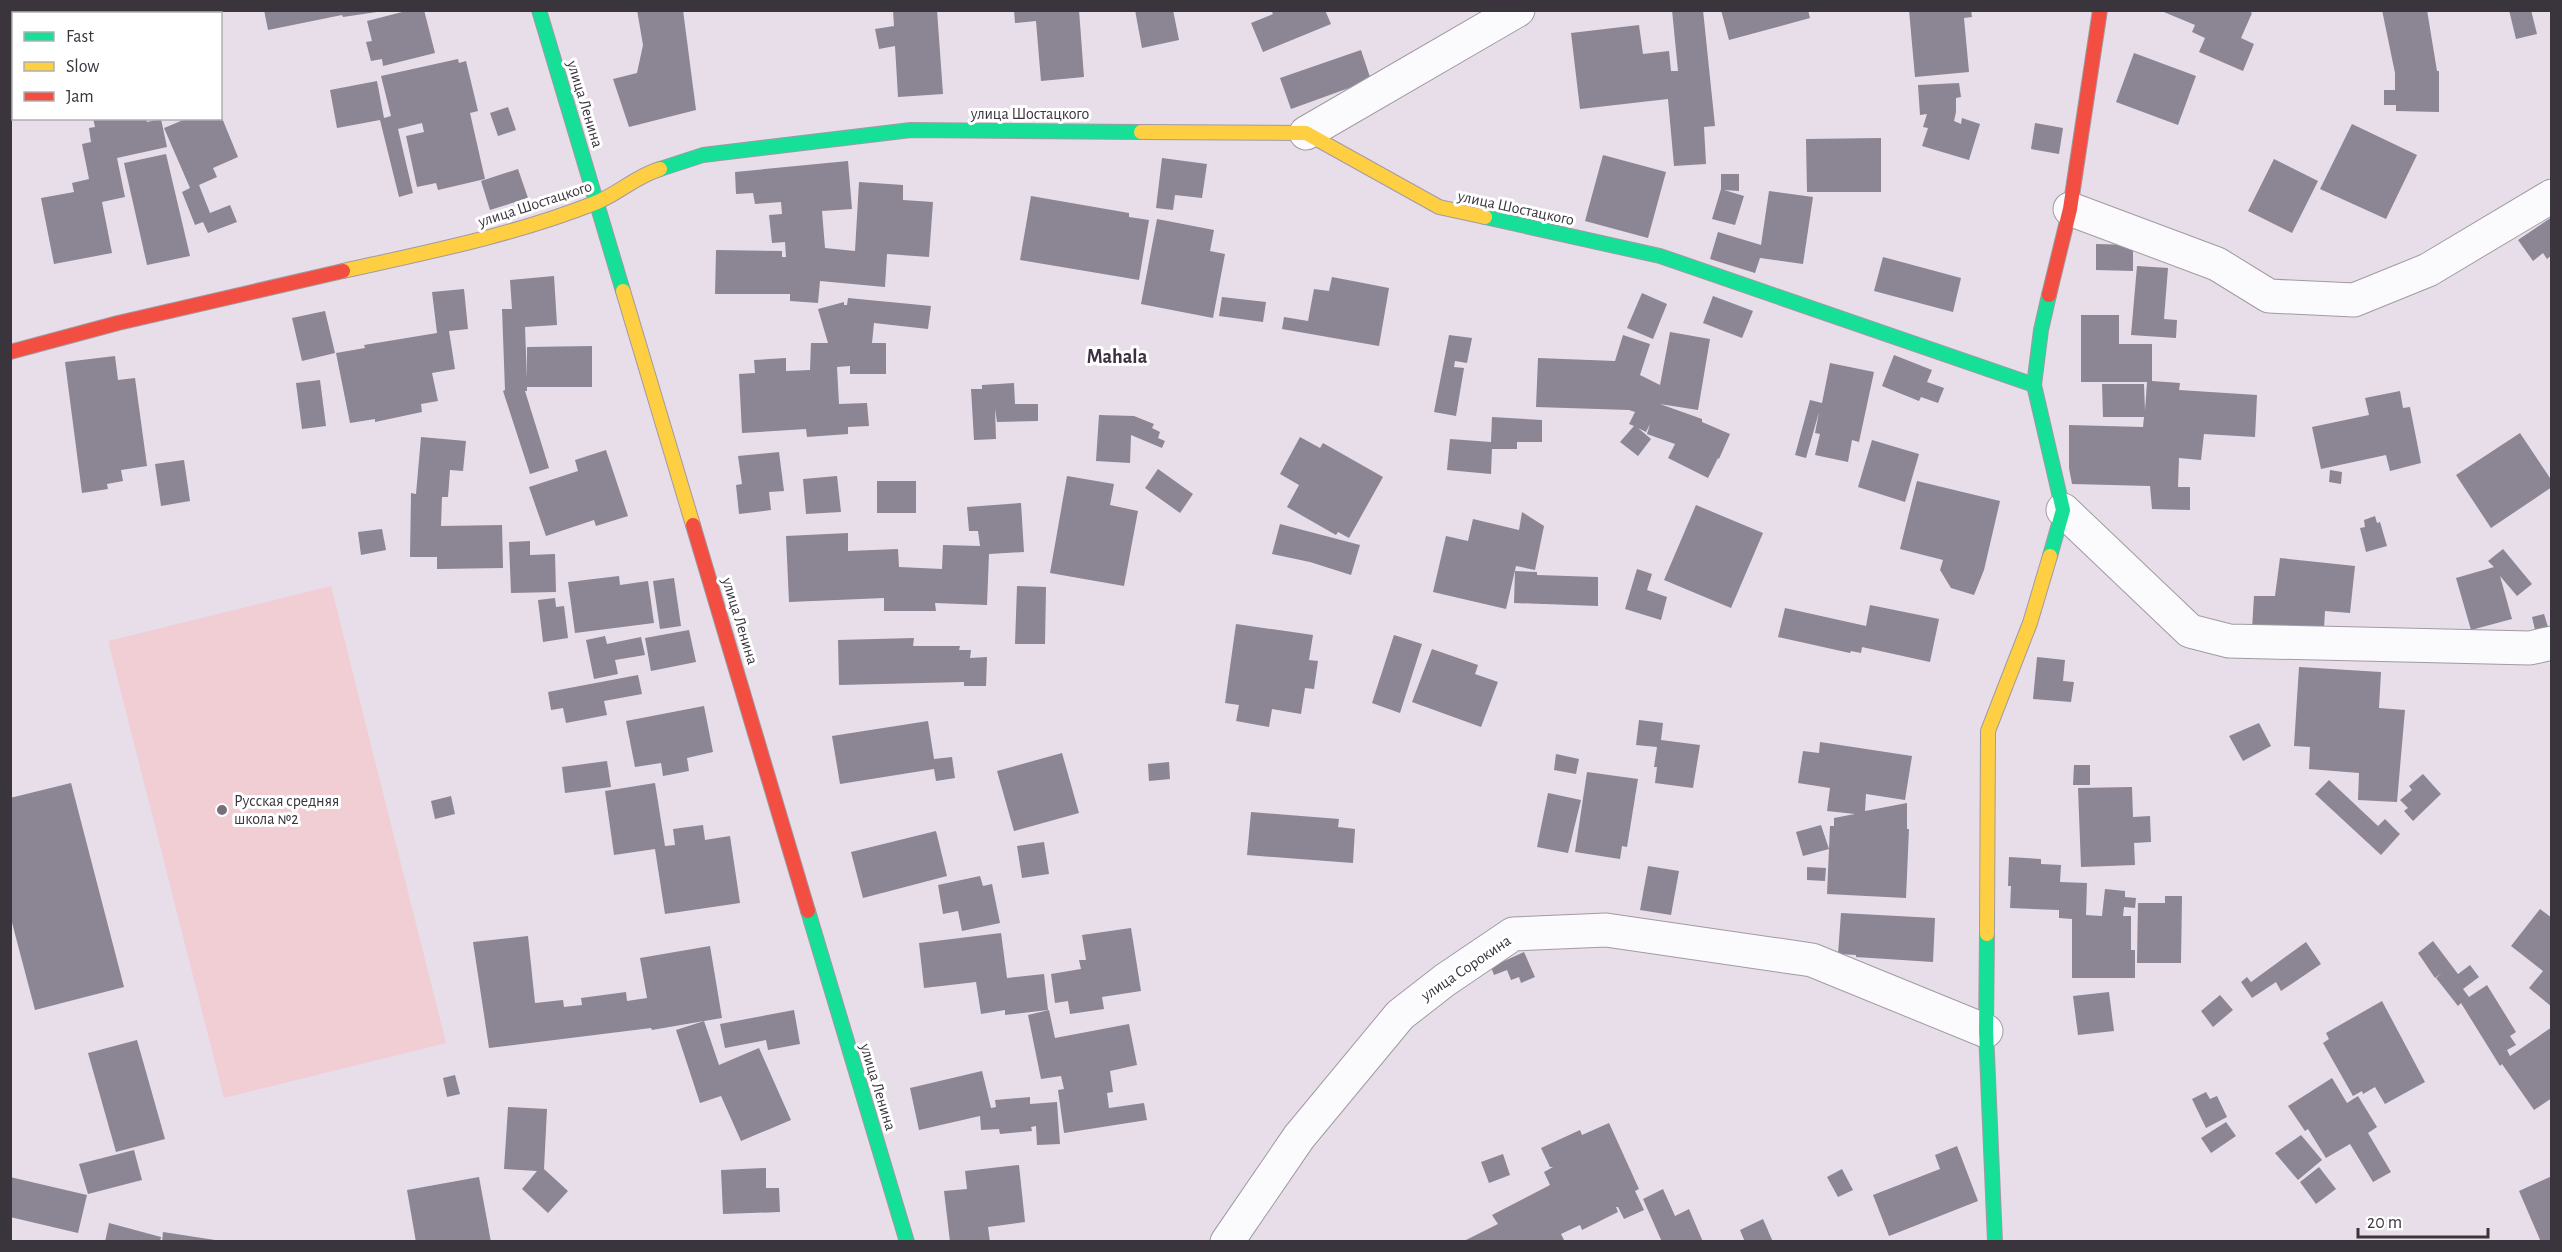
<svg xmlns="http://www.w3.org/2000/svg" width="2562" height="1252" viewBox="0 0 2562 1252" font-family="'Alegreya Sans',sans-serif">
  <rect width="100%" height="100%" fill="#e7dee9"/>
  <polygon fill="#f0ced4" points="331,586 446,1043 224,1098 108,641"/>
  <g fill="#8b8594">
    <polygon points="264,10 377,10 377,12 343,17 342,15 268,30"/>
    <polygon points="410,10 424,10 435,53 383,66 382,59 371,61 366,42 372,41 367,21"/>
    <polygon points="637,10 683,10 696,110 629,127 613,79 637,73 643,45"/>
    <polygon points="893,10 937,10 943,94 898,97 895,46 879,49 875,29 894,26"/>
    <polygon points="1014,10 1079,10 1084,77 1041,81 1036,21 1015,23"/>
    <polygon points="1135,10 1173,10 1179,40 1142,48"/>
    <polygon points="1271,10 1325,10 1331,24 1263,52 1251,23 1273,14"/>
    <polygon points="1672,10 1703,10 1715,126 1704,127 1706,164 1674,166 1668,99 1580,109 1571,33 1639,25 1643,54 1669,51 1671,71 1678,71"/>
    <polygon points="1721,10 1808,10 1810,18 1729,40"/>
    <polygon points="1909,10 1971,10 1972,17 1964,18 1969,72 1915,77"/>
    <polygon points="2159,10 2247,10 2252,13 2241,38 2254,44 2243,71 2199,52 2205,38 2192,32 2195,25"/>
    <polygon points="2382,10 2427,10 2437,71 2439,71 2439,112 2396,111 2396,105 2384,105 2384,90 2395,90 2395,73"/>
    <polygon points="2509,10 2531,10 2537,34 2516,39"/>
    <polygon points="1361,50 1371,80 1291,109 1280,78"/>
    <polygon points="2134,53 2196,76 2178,125 2116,102"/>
    <polygon points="458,59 459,63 466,61 478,111 470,113 485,179 438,190 436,183 417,187 406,136 424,132 422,123 398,129 413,193 399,197 380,120 337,128 330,90 377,81 384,118 391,116 381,76"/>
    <polygon points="1959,83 1961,97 1956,98 1956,112 1954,121 1961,124 1962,118 1980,124 1969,160 1922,146 1928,128 1923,127 1927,114 1920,115 1918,85"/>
    <polygon points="508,107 516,130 498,136 490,113"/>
    <polygon points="93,118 146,118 147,122 161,119 167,147 117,158 125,197 102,202 112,253 54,264 41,198 74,192 72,183 89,179 82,144 91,142 89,128 95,127"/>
    <polygon points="188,118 222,118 238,157 213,168 217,177 199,185 210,213 230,205 237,222 208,233 203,222 195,225 182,192 190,188 164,128"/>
    <polygon points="2035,123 2063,128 2059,154 2031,149"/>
    <polygon points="2352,124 2417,155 2386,219 2320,189"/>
    <polygon points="1881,138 1881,192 1807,192 1806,139"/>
    <polygon points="166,154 190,256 147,265 124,163"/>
    <polygon points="1603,155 1666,172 1648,238 1585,221"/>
    <polygon points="1162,158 1207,164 1202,198 1175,195 1173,210 1156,208"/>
    <polygon points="2274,159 2318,181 2292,233 2248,211"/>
    <polygon points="848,161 852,209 822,211 825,248 855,251 859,182 903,185 903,200 933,202 929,257 887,254 885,287 820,281 818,303 790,301 790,294 715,294 716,250 782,251 782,257 786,257 785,242 772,243 769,215 782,214 781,202 755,204 753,193 736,194 735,172"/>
    <polygon points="518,169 528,198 490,210 481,181"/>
    <polygon points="1721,174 1739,174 1739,191 1724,190 1744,196 1735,225 1712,219 1721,189"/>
    <polygon points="1769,191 1813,197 1803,264 1760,258 1755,273 1710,259 1718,232 1761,245"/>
    <polygon points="1031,196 1129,213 1129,217 1149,220 1139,280 1020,260"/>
    <polygon points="2552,217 2552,255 2547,259 2543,253 2533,261 2518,240"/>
    <polygon points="1157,219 1214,230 1210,251 1225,254 1213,318 1141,304"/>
    <polygon points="2096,244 2133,245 2133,271 2096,270"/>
    <polygon points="1883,257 1961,278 1953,312 1874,291"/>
    <polygon points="2137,266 2168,268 2164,319 2177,320 2176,338 2131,335"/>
    <polygon points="554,276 557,325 525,327 527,379 527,347 592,346 592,387 527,387 527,391 525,391 549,468 530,474 503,391 505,390 502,309 512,309 510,280"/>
    <polygon points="1332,277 1389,288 1379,346 1282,329 1284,317 1308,321 1314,289 1329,291"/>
    <polygon points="464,289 468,329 449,331 455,369 432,373 438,401 421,404 422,412 375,422 375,419 350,423 336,353 365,348 364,345 437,333 432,292"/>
    <polygon points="1642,293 1667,304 1653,339 1627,328"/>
    <polygon points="1713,296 1753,311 1742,338 1703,323"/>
    <polygon points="1222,297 1266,302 1263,322 1219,316"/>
    <polygon points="848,298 931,306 928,329 874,323 872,343 886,343 886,374 850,374 850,366 837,367 839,404 867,403 869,426 848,427 848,434 807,437 806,429 742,433 739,374 755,373 754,360 786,358 786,371 810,370 811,343 828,343 818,309 844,302 844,305 847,305"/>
    <polygon points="325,311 335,353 302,361 292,318"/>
    <polygon points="2081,315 2119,315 2119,344 2152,344 2152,381 2180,383 2179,390 2257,395 2255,437 2204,434 2201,460 2179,458 2178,487 2190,487 2190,510 2152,509 2150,486 2072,484 2069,468 2069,425 2143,427 2144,417 2103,417 2102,384 2144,384 2145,411 2147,382 2081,382"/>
    <polygon points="1670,332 1710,339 1698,410 1660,404 1702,419 1702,422 1730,434 1719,459 1718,458 1708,478 1668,458 1675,444 1647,434 1650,424 1646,432 1638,428 1651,439 1638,456 1620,442 1634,426 1629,424 1635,412 1629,410 1536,407 1538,358 1615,361 1623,335 1650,344 1640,375 1660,385"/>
    <polygon points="1449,335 1472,338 1467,363 1455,361 1454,367 1464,368 1456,416 1434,412"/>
    <polygon points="1894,355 1932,370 1927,382 1944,388 1938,403 1921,397 1919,401 1882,386"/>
    <polygon points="115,356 118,380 135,378 147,466 121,470 123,481 107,484 108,489 82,493 65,362"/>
    <polygon points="1830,363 1874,372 1859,442 1852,440 1848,462 1815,455 1820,434 1815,433 1819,412 1806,458 1795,455 1810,400 1822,403"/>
    <polygon points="320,380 326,426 302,429 296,383"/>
    <polygon points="1014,383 1015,404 1038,404 1038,421 997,422 995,409 996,439 974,440 971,389 982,389 982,385"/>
    <polygon points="2400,391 2403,408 2410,407 2421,463 2390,471 2386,455 2321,469 2312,427 2369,415 2365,398"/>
    <polygon points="1099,415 1134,416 1154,424 1152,428 1160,432 1158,438 1165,441 1162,448 1131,435 1130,463 1096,461"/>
    <polygon points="1492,417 1542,420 1542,442 1517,442 1517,449 1492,449 1491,474 1447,470 1450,439 1491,442"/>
    <polygon points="2520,433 2552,481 2552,487 2491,528 2456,475"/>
    <polygon points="421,437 466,441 463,471 450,470 448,497 442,497 441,526 502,525 503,568 437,569 437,557 410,557 411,493 416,494"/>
    <polygon points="1300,437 1320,448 1323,443 1383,477 1349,538 1338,532 1336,535 1287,507 1299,485 1280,474"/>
    <polygon points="1872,440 1919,454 1905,502 1858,487"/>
    <polygon points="606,450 628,516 596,526 594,520 546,536 529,487 578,471 575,460"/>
    <polygon points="779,452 784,491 769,492 771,510 739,514 736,485 742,484 738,456"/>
    <polygon points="184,460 190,501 161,506 155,464"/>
    <polygon points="1158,469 1193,494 1180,513 1145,488"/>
    <polygon points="2330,470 2342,472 2341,484 2329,482"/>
    <polygon points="837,476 841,512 806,514 803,479"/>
    <polygon points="1067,476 1114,484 1110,505 1138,511 1124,586 1050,573"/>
    <rect x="877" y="481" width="39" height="32"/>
    <polygon points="1917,481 2000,501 1984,570 1974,595 1951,588 1940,570 1943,560 1900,549"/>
    <polygon points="1021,503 1024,552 989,554 987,605 935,603 936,611 884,611 884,598 789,602 786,536 848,533 848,551 898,549 899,567 942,569 943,545 980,546 978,531 969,531 967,507"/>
    <polygon points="1696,505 1763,533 1731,608 1664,580"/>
    <polygon points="1522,512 1544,526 1535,570 1516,566 1506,609 1433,592 1446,536 1468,541 1473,519 1519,530"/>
    <polygon points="2375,516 2377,523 2380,522 2387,546 2366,552 2360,528 2365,527 2364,520"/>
    <polygon points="1280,524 1360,545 1351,575 1310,562 1272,554"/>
    <polygon points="382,529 386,550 361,555 358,532"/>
    <polygon points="530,541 530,555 555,554 556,592 511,593 509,542"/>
    <polygon points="2503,549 2532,584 2517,596 2500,576 2512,619 2471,630 2456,578 2494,567 2488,561"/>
    <polygon points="2280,558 2355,566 2350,613 2325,611 2324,629 2252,629 2254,596 2275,596"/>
    <polygon points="1637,569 1652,574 1647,590 1667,597 1661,620 1625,609"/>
    <polygon points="1515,571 1537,572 1537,575 1598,577 1598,606 1514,603"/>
    <polygon points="619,576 620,585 648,581 654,623 575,633 568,582"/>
    <polygon points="674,578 681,626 660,629 653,581"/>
    <polygon points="1017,586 1046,587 1045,644 1015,644"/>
    <polygon points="555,598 556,607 564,606 568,638 543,642 538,600"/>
    <polygon points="1870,605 1939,619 1930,662 1862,647 1861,653 1851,651 1850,653 1778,637 1785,608 1866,626"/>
    <polygon points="2544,614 2548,627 2535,630 2532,617"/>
    <polygon points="1236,624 1313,635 1309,660 1318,661 1314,689 1305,688 1301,714 1272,709 1269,727 1236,721 1239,705 1225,703"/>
    <polygon points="689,630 696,662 651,671 645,638"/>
    <polygon points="1394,635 1422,644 1400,713 1372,703"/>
    <polygon points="605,636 607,644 641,637 645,655 615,660 618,674 594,679 586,640"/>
    <polygon points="914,638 913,646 960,646 959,650 971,650 970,658 987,657 986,686 964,686 964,682 839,685 838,640"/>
    <polygon points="1432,649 1478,665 1475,674 1498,682 1481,727 1412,702"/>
    <polygon points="2037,657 2065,660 2063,681 2074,682 2071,702 2033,699"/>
    <polygon points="2299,667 2381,672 2379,708 2405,710 2397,802 2358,800 2359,773 2309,769 2310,747 2294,746"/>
    <polygon points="638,675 642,694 604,701 607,715 566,723 563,708 551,710 548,692"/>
    <polygon points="704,706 713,752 687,758 689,771 663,776 661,763 635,767 626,721"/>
    <polygon points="1639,720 1663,723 1661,740 1700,745 1693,788 1655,783 1657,767 1654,767 1657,747 1636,745"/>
    <polygon points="928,721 934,759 952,757 955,778 936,781 934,769 840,784 832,736"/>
    <polygon points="2259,723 2271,746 2243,761 2229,736"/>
    <polygon points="1820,742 1912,756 1905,800 1866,794 1865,811 1907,803 1907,829 1909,829 1906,898 1827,894 1830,826 1834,826 1834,818 1855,814 1827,811 1830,788 1798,783 1803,751 1819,753"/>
    <polygon points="1062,753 1079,813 1014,831 997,771"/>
    <polygon points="1556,754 1579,759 1576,774 1554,770"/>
    <polygon points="607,761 611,787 565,793 562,767"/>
    <polygon points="1169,762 1170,779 1149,781 1148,764"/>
    <polygon points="2074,765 2090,765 2090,785 2073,785"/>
    <polygon points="1587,772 1638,779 1627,847 1622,846 1620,859 1575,852"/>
    <polygon points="2423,774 2441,794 2413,821 2404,811 2408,808 2400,800 2412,790 2409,786"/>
    <polygon points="2329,780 2378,826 2385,819 2400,834 2381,855 2315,794"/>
    <polygon points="71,783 124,987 35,1010 10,915 10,798"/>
    <polygon points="655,783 665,846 675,845 673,829 703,825 705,840 730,836 740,903 665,914 655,849 614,855 605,791"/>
    <polygon points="2132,787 2133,817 2150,816 2151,842 2134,843 2135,865 2081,867 2078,788"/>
    <polygon points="1548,793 1581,800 1568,853 1537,847"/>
    <polygon points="451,796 455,814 435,819 431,801"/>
    <polygon points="1251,812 1339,819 1338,827 1355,829 1353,863 1247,855"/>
    <polygon points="1821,825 1829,849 1803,856 1796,832"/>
    <polygon points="936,831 947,876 863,898 851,852"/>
    <polygon points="1044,842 1049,874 1022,878 1017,846"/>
    <polygon points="2009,857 2041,859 2041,864 2061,865 2060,882 2087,883 2086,915 2102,916 2105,889 2125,891 2125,897 2136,898 2135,908 2124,907 2123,916 2131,916 2131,950 2135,950 2135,978 2072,978 2072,919 2059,918 2059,910 2010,908 2011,886 2008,886"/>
    <polygon points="1648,866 1679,871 1671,915 1640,910"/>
    <polygon points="1807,867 1826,868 1825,881 1807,880"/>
    <polygon points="980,876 983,886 992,884 1000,923 962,931 958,911 943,914 938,885"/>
    <polygon points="2165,896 2182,896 2181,963 2137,963 2138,903 2165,903"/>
    <polygon points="2540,909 2552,918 2552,1007 2529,988 2543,971 2511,946"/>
    <polygon points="1841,913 1935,918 1933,962 1856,957 1856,955 1838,954"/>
    <polygon points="1131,928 1141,991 1102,997 1104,1009 1070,1014 1068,1001 1055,1003 1051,974 1081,969 1079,960 1086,960 1082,935"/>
    <polygon points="1001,933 1007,978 1044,974 1048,1010 1005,1015 1005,1010 981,1014 976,982 924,988 919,943"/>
    <polygon points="528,936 535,1003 563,1000 564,1007 582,1005 581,998 626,992 627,1001 647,998 640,958 710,946 722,1018 704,1021 719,1065 759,1048 791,1120 741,1141 721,1096 700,1103 676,1030 704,1021 652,1030 651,1028 489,1048 473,942"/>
    <polygon points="2433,941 2458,974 2470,965 2479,977 2463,989 2469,997 2487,985 2516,1032 2510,1036 2516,1045 2507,1050 2510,1056 2552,1027 2552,1098 2534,1110 2502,1064 2500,1066 2461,1003 2458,1006 2436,978 2442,973 2435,978 2418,953"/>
    <polygon points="2306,942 2321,964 2281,991 2276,982 2252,998 2241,982 2247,977 2251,982"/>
    <polygon points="1524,952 1535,977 1521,983 1519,977 1511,980 1507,970 1494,975 1491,967"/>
    <polygon points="2109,992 2114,1031 2078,1035 2073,996"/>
    <polygon points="2220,995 2233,1010 2213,1027 2201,1011"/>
    <polygon points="2382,1001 2425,1082 2385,1104 2375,1087 2363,1094 2362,1091 2353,1096 2323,1043 2329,1039 2326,1033"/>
    <polygon points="794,1010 800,1044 768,1050 766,1040 725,1048 720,1024"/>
    <polygon points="1049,1010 1055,1038 1129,1024 1137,1065 1110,1071 1113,1092 1107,1093 1109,1108 1144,1103 1147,1120 1064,1133 1058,1090 1064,1089 1061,1076 1041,1079 1028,1015"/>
    <polygon points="137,1040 165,1139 116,1152 88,1053"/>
    <polygon points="982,1071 991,1108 996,1107 995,1100 1030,1097 1030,1104 1057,1102 1060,1144 1037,1145 1036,1126 1031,1127 1032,1131 1000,1134 999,1129 981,1130 980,1116 919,1130 910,1088"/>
    <polygon points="455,1075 460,1094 447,1097 443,1078"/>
    <polygon points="2332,1078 2347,1103 2358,1096 2377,1127 2368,1133 2391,1172 2373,1182 2350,1144 2326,1158 2308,1129 2305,1131 2288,1106"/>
    <polygon points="2206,1092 2210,1099 2217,1096 2227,1117 2206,1128 2192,1099"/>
    <polygon points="508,1107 547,1109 544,1169 568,1191 548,1213 522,1189 537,1171 504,1169"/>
    <polygon points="2226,1122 2236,1136 2211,1153 2201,1138"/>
    <polygon points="1609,1123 1639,1189 1635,1191 1644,1210 1624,1219 1618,1207 1616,1207 1618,1212 1582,1230 1580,1225 1561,1234 1565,1242 1462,1242 1498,1224 1492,1215 1550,1185 1544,1172 1553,1167 1550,1167 1541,1148 1580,1130 1582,1135"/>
    <polygon points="2301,1135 2322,1160 2298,1180 2275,1153"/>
    <polygon points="1957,1146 1978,1201 1889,1236 1873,1195 1940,1169 1935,1155"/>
    <polygon points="134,1150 142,1180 88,1194 79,1164"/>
    <polygon points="1503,1154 1510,1175 1489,1183 1481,1162"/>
    <polygon points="1019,1165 1025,1222 988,1227 990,1242 950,1242 944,1191 967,1189 965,1171"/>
    <polygon points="2319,1167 2336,1189 2316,1204 2300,1182"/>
    <polygon points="766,1168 766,1188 779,1188 780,1212 723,1214 721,1170"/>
    <polygon points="1842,1169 1853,1190 1838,1197 1827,1177"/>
    <polygon points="2552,1176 2552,1242 2541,1242 2519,1191"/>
    <polygon points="10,1177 87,1195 78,1233 10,1217"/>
    <polygon points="479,1177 491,1242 416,1242 407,1190"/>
    <polygon points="1663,1189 1675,1216 1689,1209 1703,1242 1662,1242 1643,1199"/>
    <polygon points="1763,1219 1773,1242 1745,1242 1740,1230"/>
    <polygon points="109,1223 161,1237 160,1242 105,1242"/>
    <polygon points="163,1232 215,1240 215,1242 162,1242"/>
  </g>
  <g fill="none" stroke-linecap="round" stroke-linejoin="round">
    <defs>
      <g id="street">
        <polyline points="1306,133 1518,10"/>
        <polyline points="2070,209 2217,264 2269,296 2354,300 2428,270 2552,196"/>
        <polyline points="2063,510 2190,631 2229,641 2530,648 2552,643"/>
        <polyline points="1227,1242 1299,1137 1400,1015 1445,980 1513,934 1606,930 1812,960 1986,1031"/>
      </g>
      <g id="fast">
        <polyline points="539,10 623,291"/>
        <polyline points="660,169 703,155 911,130 1141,132"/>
        <polyline points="1485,217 1660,256 2034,385"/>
        <polyline points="2049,295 2041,330 2034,385 2063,510 2050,556"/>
        <polyline points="808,911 907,1242"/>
        <polyline points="1987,934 1986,1031 1995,1242"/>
      </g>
      <g id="slow">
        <polyline points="1141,132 1306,133 1439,207 1485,217"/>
        <path d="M343,271C428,252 514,235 595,203C618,194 636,176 660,169"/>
        <polyline points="623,291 693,525"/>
        <polyline points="1987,934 1988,731 2030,623 2050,556"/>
      </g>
      <g id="jam">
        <polyline points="2049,295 2070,209 2100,10"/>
        <polyline points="10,352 118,323 343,271"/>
        <polyline points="693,525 808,911"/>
      </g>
    </defs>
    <use href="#street" stroke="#a19aa3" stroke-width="35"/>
    <use href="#fast" stroke="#a19aa3" stroke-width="16"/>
    <use href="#slow" stroke="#a19aa3" stroke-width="16"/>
    <use href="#jam" stroke="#a19aa3" stroke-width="16"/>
    <use href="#street" stroke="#fbfafc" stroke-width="33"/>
    <use href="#fast" stroke="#16e098" stroke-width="14"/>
    <use href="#slow" stroke="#ffcf43" stroke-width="14"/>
    <use href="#jam" stroke="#f24e42" stroke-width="14"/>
  </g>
  <circle fill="#777079" stroke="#fff" stroke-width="2" cx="222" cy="810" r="6"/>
  <g text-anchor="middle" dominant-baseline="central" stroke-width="6" stroke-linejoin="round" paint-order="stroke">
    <g font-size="16" fill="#3a343c" stroke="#fff">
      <text transform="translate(585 104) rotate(73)">улица Ленина</text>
      <text x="1030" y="114">улица Шостацкого</text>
      <text transform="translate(535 204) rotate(-18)">улица Шостацкого</text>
      <text transform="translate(1516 208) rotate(12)">улица Шостацкого</text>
      <text transform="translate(740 621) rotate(73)">улица Ленина</text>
      <text transform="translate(1466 968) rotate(-34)">улица Сорокина</text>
      <text transform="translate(878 1087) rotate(73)">улица Ленина</text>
    </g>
    <g font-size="16" fill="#3a343c" stroke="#fff" text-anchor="start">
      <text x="234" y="801">Русская средняя<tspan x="234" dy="18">школа №2</tspan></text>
    </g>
    <g font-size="20" font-weight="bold" fill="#3d3041" stroke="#fff">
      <text x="1117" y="357">Mahala</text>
    </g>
  </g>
  <rect width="2562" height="1252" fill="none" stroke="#3a343c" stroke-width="24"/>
  <rect x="12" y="12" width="210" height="108" fill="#ffffff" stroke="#b0aeb1" stroke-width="1.5"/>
  <rect x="24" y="32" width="30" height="9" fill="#16e098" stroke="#b0aeb1" stroke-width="1.5"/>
  <text x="66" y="42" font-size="18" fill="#3a343c">Fast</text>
  <rect x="24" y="62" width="30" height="9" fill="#ffcf43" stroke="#b0aeb1" stroke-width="1.5"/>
  <text x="66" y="72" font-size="18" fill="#3a343c">Slow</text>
  <rect x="24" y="92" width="30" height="9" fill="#f24e42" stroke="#b0aeb1" stroke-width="1.5"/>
  <text x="66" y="102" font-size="18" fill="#3a343c">Jam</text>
  <path d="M2358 1228v9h130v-9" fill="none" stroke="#3a343c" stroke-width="3"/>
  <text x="2367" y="1228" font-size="18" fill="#3a343c" stroke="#ffffff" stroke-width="4.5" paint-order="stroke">20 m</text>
</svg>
